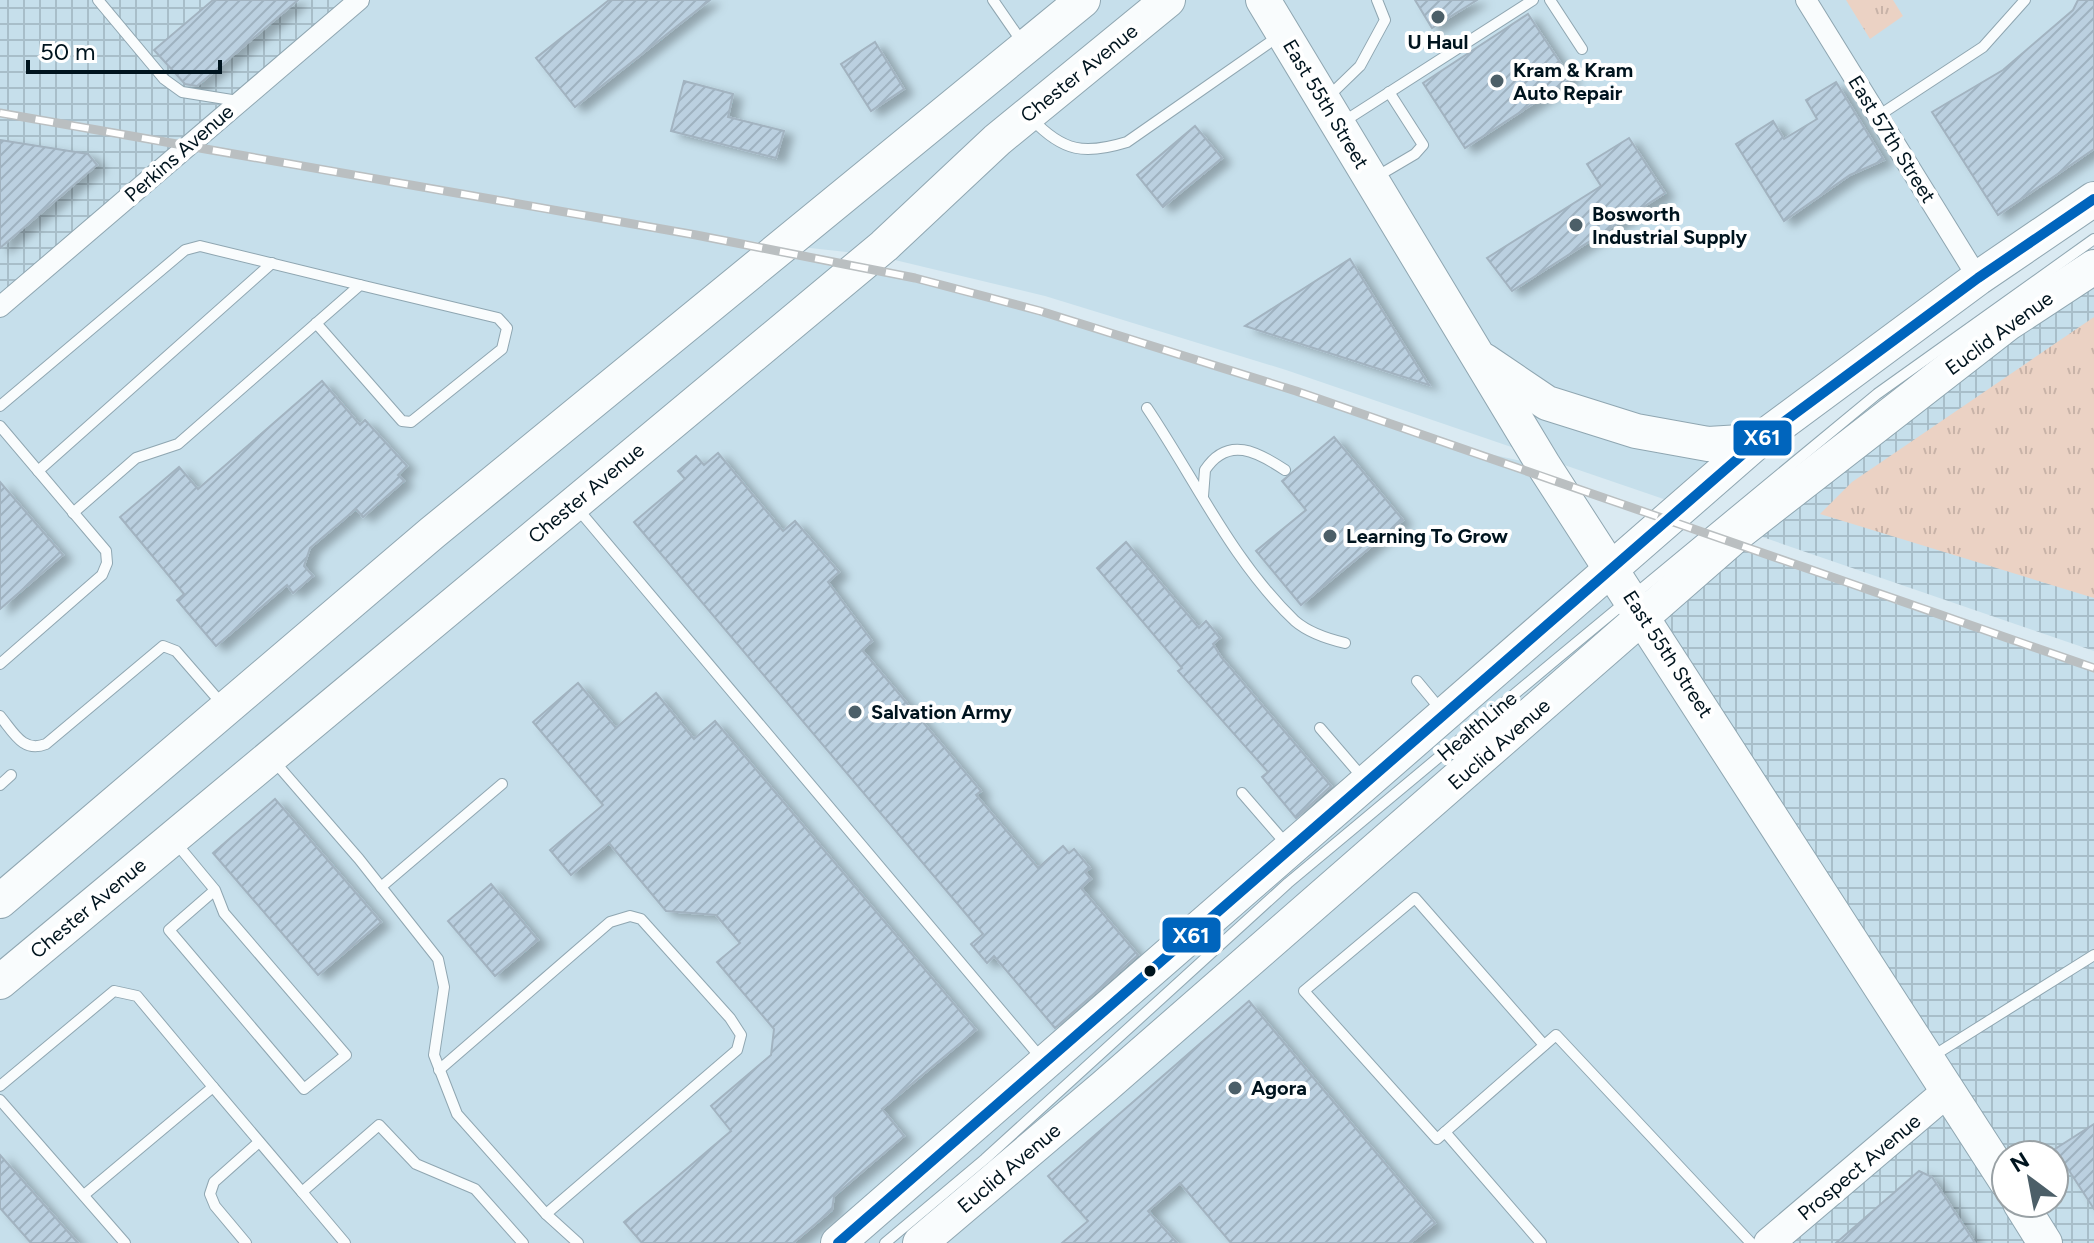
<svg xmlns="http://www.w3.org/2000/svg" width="2094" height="1243" viewBox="0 0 2094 1243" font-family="Figtree,sans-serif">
  <defs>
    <pattern id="industrial-grid" width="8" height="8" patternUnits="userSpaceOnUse" patternTransform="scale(2)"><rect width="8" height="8" fill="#c6dfeb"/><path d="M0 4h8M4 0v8" fill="none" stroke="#a8bec9"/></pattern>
    <pattern id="grass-tufts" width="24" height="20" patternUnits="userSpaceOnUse" patternTransform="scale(2)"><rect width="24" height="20" fill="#ebd2c4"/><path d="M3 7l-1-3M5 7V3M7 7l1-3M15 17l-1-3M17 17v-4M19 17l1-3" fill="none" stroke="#c8b3a8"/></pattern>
    <pattern id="building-hatch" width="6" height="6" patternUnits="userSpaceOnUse" patternTransform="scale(2)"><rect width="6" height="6" fill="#bbd0e0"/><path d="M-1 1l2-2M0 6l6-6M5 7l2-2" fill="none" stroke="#9fb2c0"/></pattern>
    <filter id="shadow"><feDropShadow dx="9" dy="5" stdDeviation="4" flood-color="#0004"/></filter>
  </defs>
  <rect width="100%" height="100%" fill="#daeaf2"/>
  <polygon fill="#c6dfeb" points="359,0 2094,0 2094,199 1684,506 1286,370 1045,296 874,255 711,237 915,278 1040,311 1153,344 1466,449 1544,466 1949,1090 1769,1243 0,1243 0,309"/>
  <g fill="url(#industrial-grid)" fill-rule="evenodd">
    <polygon points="0,0 359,0 0,307"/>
    <polygon points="2094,267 2094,651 1742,530"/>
    <path d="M1729,541L2094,668V1243H1769L1949,1090L1643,617ZM2006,1155H2054V1203H2006Z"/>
  </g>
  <g fill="url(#grass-tufts)">
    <polygon points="1846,0 1893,0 1903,16 1870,39"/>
    <polygon points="2094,317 2094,598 1820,514 1852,482"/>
  </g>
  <g fill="url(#building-hatch)" stroke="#a2b3c0" stroke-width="2" filter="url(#shadow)">
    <polygon points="213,0 298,0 197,86 185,84 154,50"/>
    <polygon points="609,0 710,0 575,107 536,58"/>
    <polygon points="1415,0 1477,0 1432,28"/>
    <polygon points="2078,0 2094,0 2094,149 1998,215 1932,112 2003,70 2073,10"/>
    <polygon points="1528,14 1571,79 1465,148 1423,83"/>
    <polygon points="875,42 904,89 871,111 841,64"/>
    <polygon points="684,81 733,94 728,117 784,131 776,158 671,131"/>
    <polygon points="1836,82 1884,160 1850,175 1784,221 1736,144 1773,121 1784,139 1817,119 1806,100"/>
    <polygon points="1195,126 1222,158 1163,207 1137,175"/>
    <polygon points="1629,138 1665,193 1512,291 1487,258 1601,186 1587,164"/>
    <polygon points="0,140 88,154 97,165 0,248"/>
    <polygon points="1350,259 1429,385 1245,326"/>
    <polygon points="322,381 360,425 365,420 407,466 398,475 404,481 363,517 356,509 310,548 304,566 313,576 293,593 287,585 216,646 177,600 184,594 120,517 179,467 198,489"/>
    <polygon points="1334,437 1403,520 1301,605 1256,551 1306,510 1282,481"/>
    <polygon points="718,453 783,531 795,521 839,572 828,582 872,641 862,650 981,791 976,795 1038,868 1063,846 1069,853 1074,849 1090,868 1085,872 1091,879 1081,888 1138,955 1055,1028 994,956 987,963 971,944 983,934 634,522 685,479 678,471 696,456 704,465"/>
    <polygon points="0,482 63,555 0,609"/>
    <polygon points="1126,542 1199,628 1206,621 1220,638 1213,644 1221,657 1331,786 1296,818 1262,777 1268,772 1178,671 1182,668 1097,568"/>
    <polygon points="578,683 616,728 656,693 694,739 715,721 976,1030 882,1109 904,1136 834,1196 832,1210 793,1243 642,1243 624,1222 731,1131 711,1106 771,1055 774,1029 717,962 740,943 716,915 666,911 609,843 571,875 550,850 603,805 533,722"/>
    <polygon points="275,799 381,922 318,975 213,853"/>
    <polygon points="491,884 538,940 495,976 448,921"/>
    <polygon points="1249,1001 1435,1223 1410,1243 1231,1243 1180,1183 1148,1211 1177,1243 1062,1243 1088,1221 1048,1176"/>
    <polygon points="2094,1124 2094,1209 2055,1149"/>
    <polygon points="0,1155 78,1243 31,1243 0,1208"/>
    <polygon points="1919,1171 1932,1177 1975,1243 1836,1243"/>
  </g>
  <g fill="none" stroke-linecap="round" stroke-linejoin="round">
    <defs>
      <g id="lane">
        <polyline points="98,0 164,79 182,92 238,101"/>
        <polyline points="993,0 1022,42"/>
        <polyline points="1550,0 1582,49"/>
        <polyline points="1329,96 1360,66 1385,20 1377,0"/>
        <polyline points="1878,116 1983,47 2025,0"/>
        <path d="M1032,119C1063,152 1085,155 1127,142L1279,36"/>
        <polyline points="1343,122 1533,0"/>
        <polyline points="1376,177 1415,154 1423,145 1389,92"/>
        <polyline points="0,406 185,250 200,246 360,285"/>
        <path d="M1147,408C1195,479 1232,561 1295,621C1309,633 1328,639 1345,643"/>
        <polyline points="0,426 106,551 107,563 102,575 0,664"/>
        <polyline points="38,471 272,263"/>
        <path d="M1203,496L1205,470C1228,435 1258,452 1285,470"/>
        <polyline points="577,508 1041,1058"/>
        <polyline points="73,513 136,458 178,444 360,285 498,318 507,328 502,349 411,422 402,421 316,323"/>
        <polyline points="1417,681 1441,710"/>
        <path d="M0,716C14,733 23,753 46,744L163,646L176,651L222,704"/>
        <polyline points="1320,728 1363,778"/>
        <polyline points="274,761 359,859 438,959 444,987 434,1055 457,1114 546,1214 578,1243"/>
        <polyline points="0,785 11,775"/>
        <polyline points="1242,793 1288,846"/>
        <polyline points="176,843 215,890 224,913 346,1055 304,1089 169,930 215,890"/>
        <polyline points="381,887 502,784"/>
        <polyline points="1933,1056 2094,955"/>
        <polyline points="439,1070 610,922 630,916 641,919 730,1018 741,1035 737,1050 546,1214"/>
        <polyline points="0,1086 114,991 137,996 213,1087 84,1195"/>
        <polyline points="213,1087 302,1192"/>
        <polyline points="0,1100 125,1243"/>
        <polyline points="1445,1132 1437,1139 1304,991 1415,898 1544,1045"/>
        <polyline points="246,1243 215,1206 210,1194 214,1182 259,1142"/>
        <polyline points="345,1243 302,1192 379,1125 416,1164 475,1189 523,1243"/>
        <polyline points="885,1243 985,1159 1288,883 1559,657 1877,394 2094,239"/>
        <polyline points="1541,1243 1445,1132 1556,1035 1751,1243"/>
      </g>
      <g id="street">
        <polyline points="1806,0 1978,278"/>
        <polyline points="0,307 359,0"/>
      </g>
      <polyline id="secondary" points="1769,1243 1949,1090"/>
      <g id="primary">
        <polyline points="1263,0 1544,466 2006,1181"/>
        <polyline points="1485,361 1547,403 1636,431 1708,444 1758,441"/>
        <polyline points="0,901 432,533 1083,0"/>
        <polyline points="0,982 884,246 997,140 1168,0"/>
        <polyline points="2020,1203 2045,1243"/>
        <polyline points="838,1243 1758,441 1978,278 2094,199"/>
        <polyline points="920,1243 1104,1087 1742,530 2007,324 2094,267"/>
      </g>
    </defs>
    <use href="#lane" stroke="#8fa6b1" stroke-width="12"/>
    <use href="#street" stroke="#8fa6b1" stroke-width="22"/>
    <use href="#secondary" stroke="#8fa6b1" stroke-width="32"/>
    <use href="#primary" stroke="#8fa6b1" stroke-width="36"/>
    <use href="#lane" stroke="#f9fcfd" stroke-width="10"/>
    <use href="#street" stroke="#f9fcfd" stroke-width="20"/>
    <use href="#secondary" stroke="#f9fcfd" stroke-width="30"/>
    <use href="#primary" stroke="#f9fcfd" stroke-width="34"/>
    <defs>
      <polyline id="rail" points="0,113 696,235 915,278 1040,311 1296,391 2094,668"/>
    </defs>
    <use href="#rail" stroke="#babfc1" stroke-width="9"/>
    <use href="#rail" stroke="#fff" stroke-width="6" stroke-dasharray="18" stroke-linecap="butt"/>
    <defs>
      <polyline id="bus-1" points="838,1243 1758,441 1978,278 2094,199"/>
    </defs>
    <use href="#bus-1" stroke="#fff" stroke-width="16"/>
    <use href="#bus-1" stroke="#0065bd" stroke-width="10"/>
  </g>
  <g fill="#4c5f68" stroke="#fff" stroke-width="3">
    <circle cx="1438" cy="17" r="8"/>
    <circle cx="1497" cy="81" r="8"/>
    <circle cx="1576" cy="225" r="8"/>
    <circle cx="1330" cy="536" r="8"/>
    <circle cx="855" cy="712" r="8"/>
    <circle cx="1235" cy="1088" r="8"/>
  </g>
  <circle fill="#00141e" stroke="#fff" stroke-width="3" cx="1150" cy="971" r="7"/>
  <g text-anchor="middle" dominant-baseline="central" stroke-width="8" stroke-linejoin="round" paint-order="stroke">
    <g font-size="20" font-weight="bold" fill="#00141e" stroke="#fff" text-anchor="start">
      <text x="1438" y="42" text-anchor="middle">U Haul</text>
      <text x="1513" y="70">Kram &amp; Kram<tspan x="1513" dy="23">Auto Repair</tspan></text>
      <text x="1592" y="214">Bosworth<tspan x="1592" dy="23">Industrial Supply</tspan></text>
      <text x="1346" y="536">Learning To Grow</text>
      <text x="871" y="712">Salvation Army</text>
      <text x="1251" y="1088">Agora</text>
    </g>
    <g font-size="20" fill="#00141e" stroke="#fff">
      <text transform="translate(1079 73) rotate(-39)">Chester Avenue</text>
      <text transform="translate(1326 104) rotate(59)">East 55th Street</text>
      <text transform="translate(1892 139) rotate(58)">East 57th Street</text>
      <text transform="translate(179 153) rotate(-41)">Perkins Avenue</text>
      <text transform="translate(1999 333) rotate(-36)">Euclid Avenue</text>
      <text transform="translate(586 493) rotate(-40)">Chester Avenue</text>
      <text transform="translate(1668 654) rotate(57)">East 55th Street</text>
      <text transform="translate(1477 726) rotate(-40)">HealthLine</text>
      <text transform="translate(1499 744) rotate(-41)">Euclid Avenue</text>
      <text transform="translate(88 908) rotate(-40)">Chester Avenue</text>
      <text transform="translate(1859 1167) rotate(-40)">Prospect Avenue</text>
      <text transform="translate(1009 1168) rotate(-40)">Euclid Avenue</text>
    </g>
  </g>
  <g stroke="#fff" stroke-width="3">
    <rect x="1732" y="419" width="61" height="38" rx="8" fill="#0065bd"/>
    <rect x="1161" y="916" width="61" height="38" rx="8" fill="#0065bd"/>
  </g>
  <g font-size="22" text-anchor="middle" font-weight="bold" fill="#fff">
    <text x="1762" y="445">X61</text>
    <text x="1191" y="943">X61</text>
  </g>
  <g transform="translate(2030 1179) rotate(328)"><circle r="38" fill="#ffffff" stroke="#99a1a5" stroke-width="2"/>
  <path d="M0-6L14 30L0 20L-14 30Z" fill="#4c5f68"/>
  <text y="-12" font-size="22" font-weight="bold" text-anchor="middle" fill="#00141e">N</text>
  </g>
  <path d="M28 60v12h192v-12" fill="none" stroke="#00141e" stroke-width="4"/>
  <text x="40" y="60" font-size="24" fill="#00141e" stroke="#ffffff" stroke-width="6" paint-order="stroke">50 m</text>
</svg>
